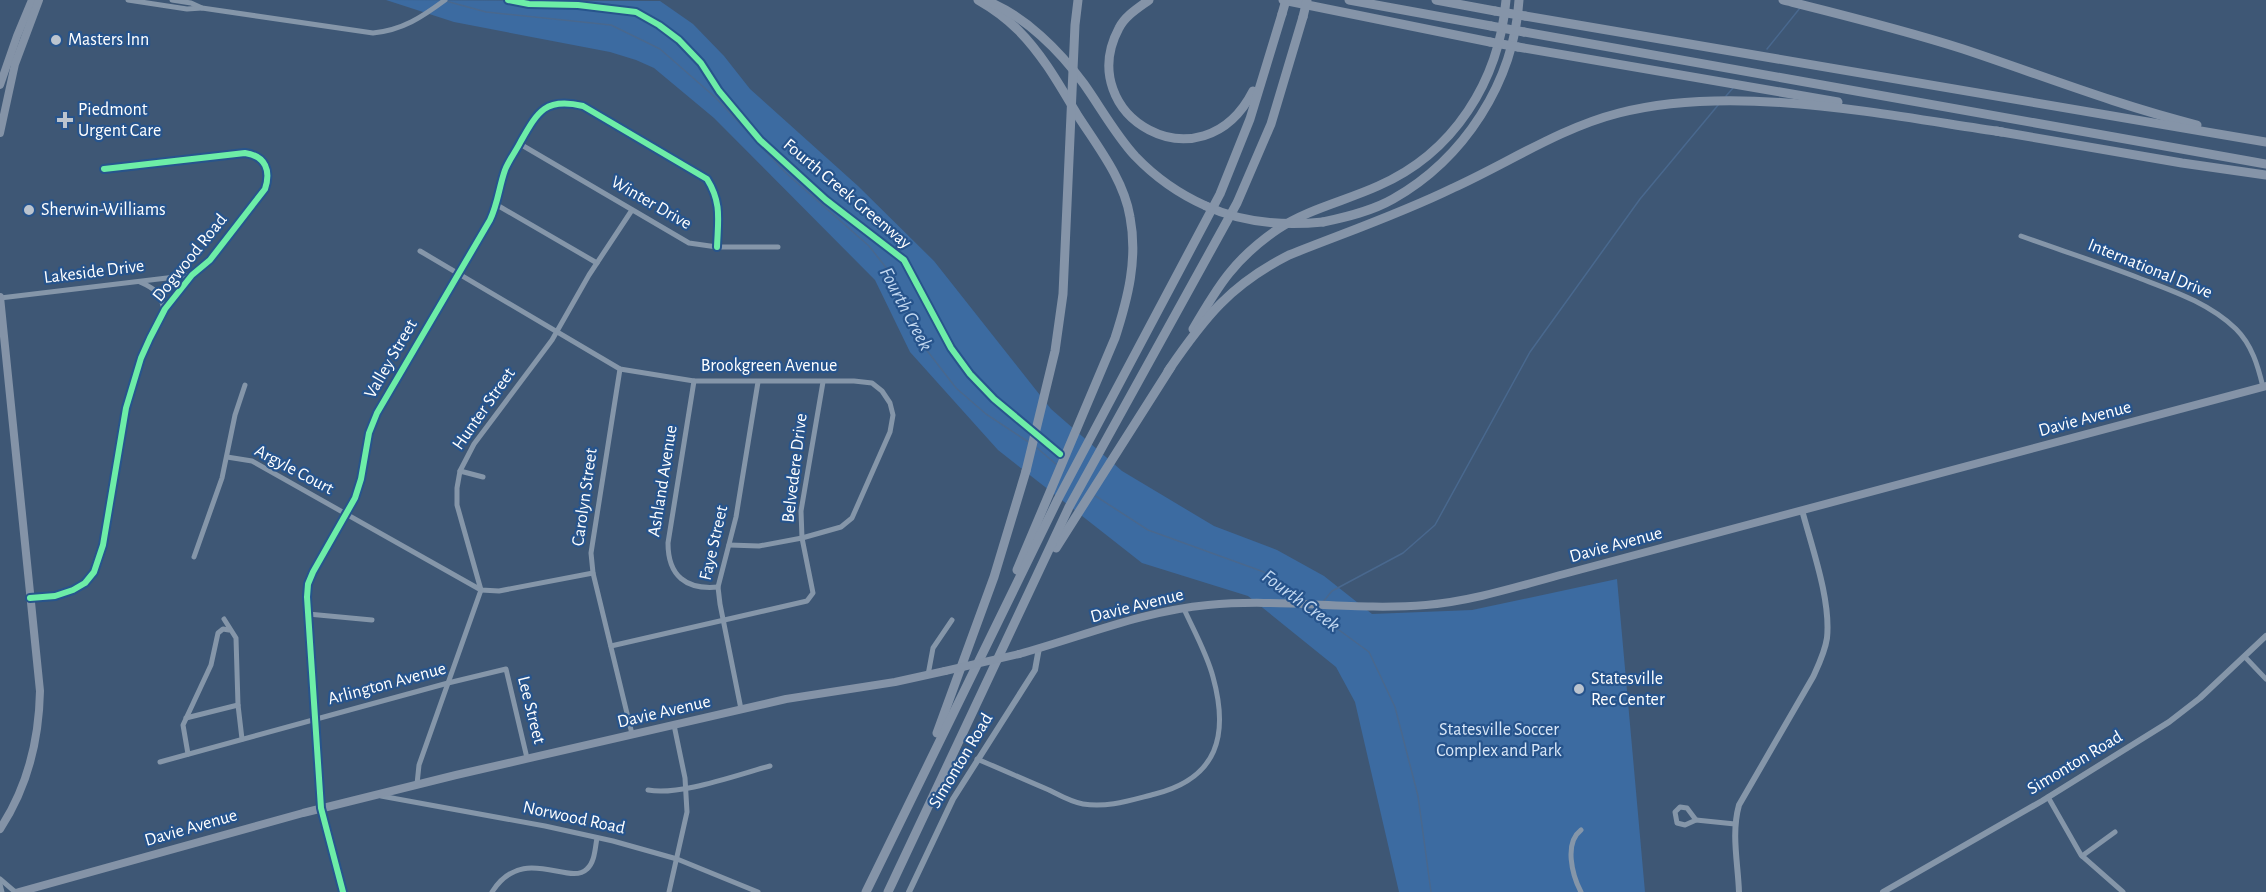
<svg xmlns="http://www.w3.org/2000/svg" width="2266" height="892" viewBox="0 0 2266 892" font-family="'Alegreya Sans',sans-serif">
  <rect width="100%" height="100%" fill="#3e5775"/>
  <polygon fill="#3c6ba1" points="386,0 660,1 693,24 724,56 750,89 858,186 934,261 1051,409 1122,471 1214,526 1277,550 1324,576 1372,614 1472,610 1617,579 1645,892 1399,892 1355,702 1336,667 1248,596 1142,563 998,450 910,352 875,280 714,118 654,68 636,60 610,52 454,22"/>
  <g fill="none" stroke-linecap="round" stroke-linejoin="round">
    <g stroke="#49688e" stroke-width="1.5">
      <polyline points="446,1 486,12 611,25 660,49 716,98 786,173 869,246 895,279 925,348 956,388 986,414 1030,443"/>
      <polyline points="1767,49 1800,8"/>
      <polyline points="1726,96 1733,88"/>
      <polyline points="1036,447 1057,465"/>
      <polyline points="1094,495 1148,530 1264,572 1301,601"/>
      <polyline points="1323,602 1332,591 1403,553 1435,525 1530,352 1640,199 1719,104"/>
      <polyline points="1309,608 1369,652 1395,707 1418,796 1431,892"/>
    </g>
    <g stroke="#8596a9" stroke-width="5">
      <polyline points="128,0 187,9 202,8"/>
      <path d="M172,0L191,3L202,8L373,33C403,30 422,17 445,0"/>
      <polyline points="520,144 689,243 717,247 778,247"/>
      <polyline points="497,205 597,263"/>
      <path d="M2021,236C2060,250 2100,263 2139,278C2173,291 2209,303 2236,329C2252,345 2258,366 2263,387"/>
      <polyline points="420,251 620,369 694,381 854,381 872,383 882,391 890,403 893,415 890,432 852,518 841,527 802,538 759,546 729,545"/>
      <path d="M140,282C156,289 162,294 164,312"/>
      <polyline points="0,298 192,275"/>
      <polyline points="620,369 591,553 593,573 632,734"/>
      <path d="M694,381L668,543C668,576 686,590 718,587"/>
      <polyline points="227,457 252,461 481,590 499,591 593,573"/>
      <polyline points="460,471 483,477"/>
      <polyline points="194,557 222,478 235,415 245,385"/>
      <path d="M30,598L55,596L73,590L85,583L94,572L103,545L126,408L141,358L150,338L165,309L192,275L210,260L265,189C271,171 266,156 245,153L104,169"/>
      <polyline points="308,614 372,620"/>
      <polyline points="224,619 236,638 238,705 242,739"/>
      <polyline points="611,646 807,601 813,593 802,538 801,511 823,382"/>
      <polyline points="2245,657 2266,679"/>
      <polyline points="928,675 933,648 952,620"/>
      <polyline points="741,709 720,604 718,587 736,517 758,382"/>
      <polyline points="186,718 238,705"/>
      <polyline points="188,754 183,725 211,665 218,633 223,629 229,630"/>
      <path d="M977,759C1001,769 1025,780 1049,790C1059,795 1071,802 1083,804C1108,808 1131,800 1155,794C1218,778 1229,735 1213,677C1207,654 1194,631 1184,609"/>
      <polyline points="160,762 448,683 506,669 527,758"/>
      <polyline points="417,784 419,765 481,590 457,505 457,488 460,471 474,444 552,340 589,275 632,210"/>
      <path d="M648,790C680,796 736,775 770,766"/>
      <polyline points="380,794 381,796 545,826 613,841 677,859 758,892"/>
      <polyline points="2048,797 2081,855 2123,892"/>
      <polygon points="1680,807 1687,808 1696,820 1685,825 1677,823 1675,812"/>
      <polyline points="1696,820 1735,824"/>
      <polyline points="2082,856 2115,832"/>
      <polyline points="0,879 14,891 20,892"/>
      <polyline points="0,884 2,892"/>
      <path d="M343,892L321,808L307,597L308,584L313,572L355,498L361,479L369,433L377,413L490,220C498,203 499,187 505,170C509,160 516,151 521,141C538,111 546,97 583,106L707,179C722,203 718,220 717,247"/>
      <path d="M492,892C523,843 569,887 587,869C595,862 595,848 597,838"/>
      <polyline points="669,892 687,812 685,778 674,725"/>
      <path d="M1581,892C1572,875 1564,843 1581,830"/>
    </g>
    <g stroke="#8596a9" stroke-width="6">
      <polyline points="909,892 953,799 1035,670 1039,648"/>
      <path d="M1739,892C1738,863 1731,834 1739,805L1813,677C1819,664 1825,652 1827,638C1831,600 1812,548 1802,510"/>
      <polyline points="1883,892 2042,801 2169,722 2200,698 2266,636"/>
    </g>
    <g stroke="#8493a7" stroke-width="8">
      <polyline points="0,85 17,36 32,0"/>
      <polyline points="0,133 15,64 39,0"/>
      <path d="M0,297L40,691C39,740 27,788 0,829"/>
      <path d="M1019,654C1081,637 1143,611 1208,605C1280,598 1354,611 1426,605C1473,601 1519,586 1564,574L2266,386"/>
      <polyline points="19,892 303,813 456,775 786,699 895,682 945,671"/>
    </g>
    <g stroke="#8594a8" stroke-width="9">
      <path d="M978,0C992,8 1007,19 1018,30C1043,55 1060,86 1078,116C1098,147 1124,180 1130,217C1138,259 1128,298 1115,338L1017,570"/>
      <path d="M1149,0C1138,8 1125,16 1119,28C1072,116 1202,191 1253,91"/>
      <polyline points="1283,0 1490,42"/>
      <polyline points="1349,0 1491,26"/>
      <polyline points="1436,0 1495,11"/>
      <path d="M1783,0C1843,15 1904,30 1963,49C2041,75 2117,105 2197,125"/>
      <path d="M987,1C1025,16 1060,51 1084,84C1101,108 1115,134 1135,156C1155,177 1179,194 1206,206"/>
      <polyline points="1525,16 2266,142"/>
      <polyline points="1524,32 2266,164"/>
      <polyline points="1518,47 1838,102"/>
      <polyline points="1996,131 2182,163 2266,175"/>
      <path d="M1323,222C1347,217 1372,211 1393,199C1464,159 1514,82 1519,0"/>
      <path d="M1193,329C1218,286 1235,258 1278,229C1308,209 1345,201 1378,186C1454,153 1499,81 1506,0"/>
      <path d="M1168,371C1205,317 1230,285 1289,255C1344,233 1400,214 1453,188C1508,163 1560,128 1619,113C1735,83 1885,115 2002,132"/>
      <polyline points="1056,548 1171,367"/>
      <polyline points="937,733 994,577 1026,471"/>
      <polyline points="866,892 1058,499 1220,194 1250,119 1282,14"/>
      <polyline points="888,892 1069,507 1237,203 1271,124 1303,17"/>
    </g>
    <polyline stroke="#8493a7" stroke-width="8" points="945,671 1019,654"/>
    <g stroke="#8594a8" stroke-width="9">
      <polyline points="1495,11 1525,16"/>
      <polyline points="1282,14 1286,0"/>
      <polyline points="1303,17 1307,0"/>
      <polyline points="1491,26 1524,32"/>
      <polyline points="1490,42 1518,47"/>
      <path d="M1206,206C1243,223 1283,226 1323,222"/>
      <polyline points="1026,471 1055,351 1063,294 1075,25 1078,0"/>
    </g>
    <defs>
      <g id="cycleway">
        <polyline points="508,0 529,4 578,5 636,12 659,25 679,40 701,63 719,91 760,140 826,200 904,260 951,348 970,374 994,399 1060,454"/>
        <path d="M30,598L55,596L73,590L85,583L94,572L103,545L126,408L141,358L150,338L165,309L192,275L210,260L265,189C271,171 266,156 245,153L104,169"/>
        <path d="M343,892L321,808L307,597L308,584L313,572L355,498L361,479L369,433L377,413L490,220C498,203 499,187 505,170C509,160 516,151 521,141C538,111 546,97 583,106L707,179C722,203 718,220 717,247"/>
      </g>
    </defs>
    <use href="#cycleway" stroke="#27548c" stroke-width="10"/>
    <use href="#cycleway" stroke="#6deda7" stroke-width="6"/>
  </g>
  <g fill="#bbc4cf" stroke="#27548c" stroke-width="2">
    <circle cx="56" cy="40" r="6"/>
    <path d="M62 111h6v6h6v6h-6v6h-6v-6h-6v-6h6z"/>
    <circle cx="29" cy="210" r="6"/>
    <circle cx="1579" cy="689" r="6"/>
  </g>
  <g text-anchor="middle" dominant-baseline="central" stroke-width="4.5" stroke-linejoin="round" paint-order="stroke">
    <g font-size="18" fill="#fff" stroke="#27548c" text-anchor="start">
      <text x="68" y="40">Masters Inn</text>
      <text x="78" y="110">Piedmont<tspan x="78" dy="21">Urgent Care</tspan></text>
      <text x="41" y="210">Sherwin-Williams</text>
      <text x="1591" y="679">Statesville<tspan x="1591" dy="21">Rec Center</tspan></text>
    </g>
    <g font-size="18" fill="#fff" stroke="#27548c">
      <text transform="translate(847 194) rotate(40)">Fourth Creek Greenway</text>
      <text transform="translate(651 203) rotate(30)">Winter Drive</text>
      <text transform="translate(190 258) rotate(-51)">Dogwood Road</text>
      <text transform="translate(2150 269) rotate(22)">International Drive</text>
      <text transform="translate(94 272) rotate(-7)">Lakeside Drive</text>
      <text transform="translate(391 359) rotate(-60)">Valley Street</text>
      <text x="769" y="366">Brookgreen Avenue</text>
      <text transform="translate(484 409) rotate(-55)">Hunter Street</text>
      <text transform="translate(2085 419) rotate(-15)">Davie Avenue</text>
      <text transform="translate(795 468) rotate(-83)">Belvedere Drive</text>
      <text transform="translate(294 470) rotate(28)">Argyle Court</text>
      <text transform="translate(663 481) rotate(-81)">Ashland Avenue</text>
      <text transform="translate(585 497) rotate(-82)">Carolyn Street</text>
      <text transform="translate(714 543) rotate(-77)">Faye Street</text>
      <text transform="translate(1616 545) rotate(-15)">Davie Avenue</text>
      <text transform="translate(1137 606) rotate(-14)">Davie Avenue</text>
      <text transform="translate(387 684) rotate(-15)">Arlington Avenue</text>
      <text transform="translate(531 710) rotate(76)">Lee Street</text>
      <text transform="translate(664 712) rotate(-13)">Davie Avenue</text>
      <text transform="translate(961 761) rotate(-59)">Simonton Road</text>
      <text transform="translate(2075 763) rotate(-31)">Simonton Road</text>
      <text transform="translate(574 818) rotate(12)">Norwood Road</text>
      <text transform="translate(191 828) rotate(-16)">Davie Avenue</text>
    </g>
    <g font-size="18" fill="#dae8f8" stroke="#27548c">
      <text x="1499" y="730">Statesville Soccer<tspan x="1499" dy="21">Complex and Park</tspan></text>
    </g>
    <g font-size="20" font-style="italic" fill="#c2d8f1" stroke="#27548c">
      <text transform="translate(906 309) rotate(62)">Fourth Creek</text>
      <text transform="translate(1301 601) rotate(36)">Fourth Creek</text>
    </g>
  </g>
</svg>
